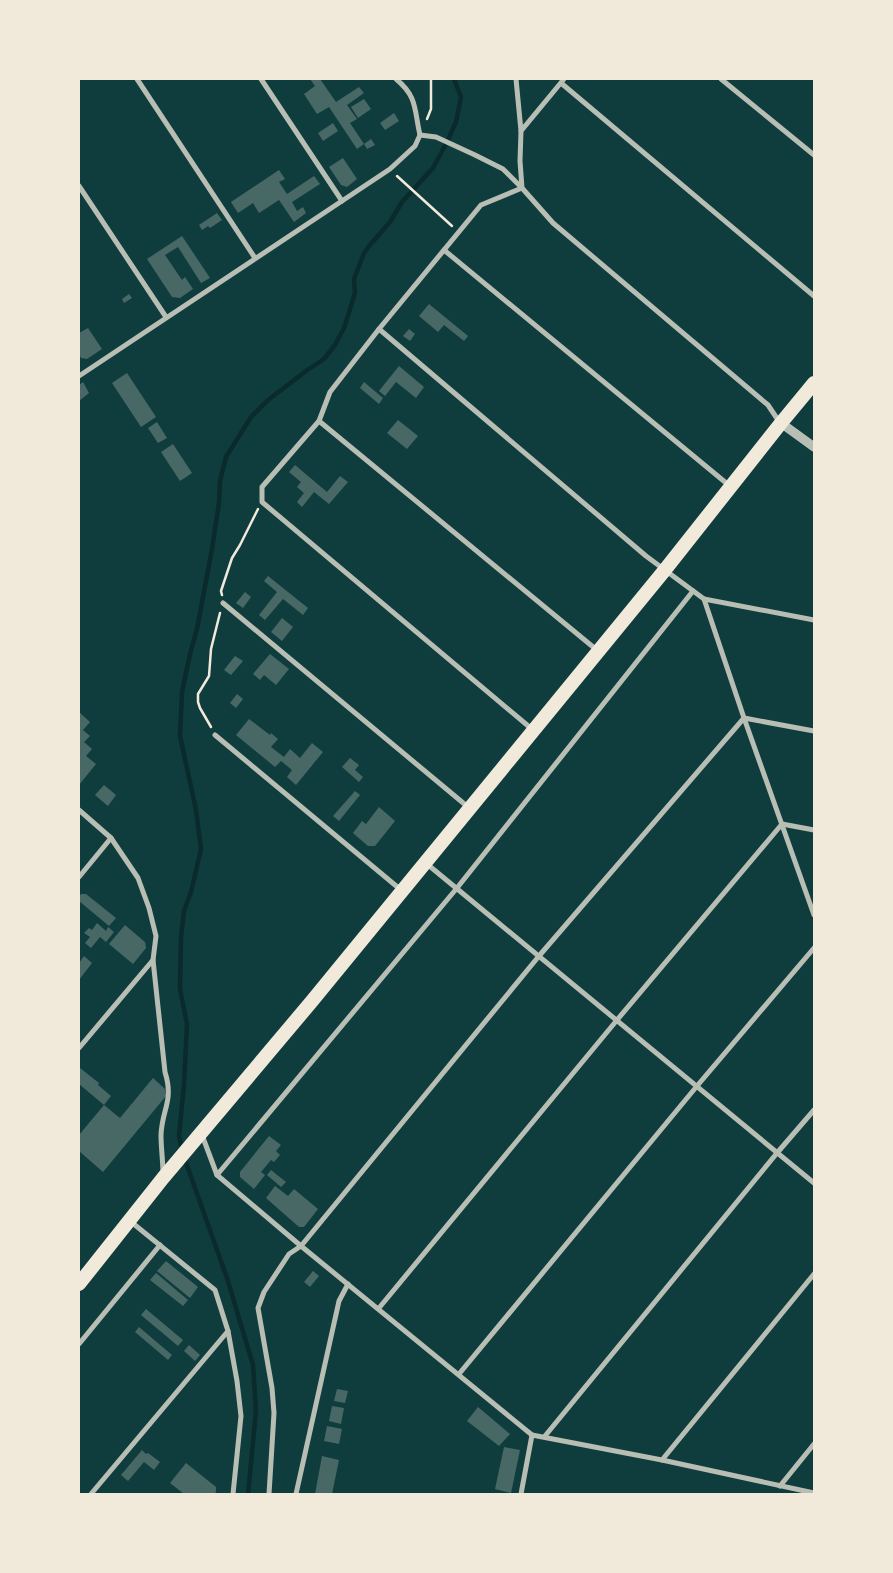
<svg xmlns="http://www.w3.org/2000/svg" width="893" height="1573" viewBox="0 0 893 1573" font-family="Commissioner,sans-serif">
  <rect width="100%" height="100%" fill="#0f3d3e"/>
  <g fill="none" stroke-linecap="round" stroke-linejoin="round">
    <g stroke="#0a2a2b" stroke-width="4.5">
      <polyline points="182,1150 179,1136 184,1084 187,1024 180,989 181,937 184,911 191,892 201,849 196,810 180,736 182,692 190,654 197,629 212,549 219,503 220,481 226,457 251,417 268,400 306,371 324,359 335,345 344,328 352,303 355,293 354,279 364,253 369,246 390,222 402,202 433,168 447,142 456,122 461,97 454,79"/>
      <polyline points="184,1157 227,1278 253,1365 256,1411 248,1494"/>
    </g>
  </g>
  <g fill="#486865">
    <polygon points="310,79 320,79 336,102 359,87 364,93 347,105 357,119 350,123 364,144 357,149 329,107 317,114 304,94 315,86"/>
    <polygon points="364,99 371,109 358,118 351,107"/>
    <polygon points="394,113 399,121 385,130 380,123"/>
    <polygon points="333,123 338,131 323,141 318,133"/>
    <polygon points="371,139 375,145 367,149 364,144"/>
    <polygon points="343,158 357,179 347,187 341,185 329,167"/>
    <polygon points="279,170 285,179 279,182 287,194 314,176 320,184 292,202 297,211 303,207 306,213 294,222 279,200 259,213 253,203 238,213 231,202"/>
    <polygon points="217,213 222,220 210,228 208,226 202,230 199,225"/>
    <polygon points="182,236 210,278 201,283 178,247 165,255 182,280 185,277 193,289 180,298 172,297 147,259"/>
    <polygon points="129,294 132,298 124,303 122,299"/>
    <polygon points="429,304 468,336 464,341 444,325 438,332 419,316"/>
    <polygon points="88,328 102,349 87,359 81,358 79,354 79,333"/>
    <polygon points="409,329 415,334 410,341 403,336"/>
    <polygon points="399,366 424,387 416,398 396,382 385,396 379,391"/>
    <polygon points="127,373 156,417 141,427 112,383"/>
    <polygon points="83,382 89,393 79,401 79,385"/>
    <polygon points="364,382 383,398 379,404 360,388"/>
    <polygon points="398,420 418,436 407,449 387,433"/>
    <polygon points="157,422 167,438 158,443 148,428"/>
    <polygon points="173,444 192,473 180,481 161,452"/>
    <polygon points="295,465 327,492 340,476 348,482 329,504 314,492 302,507 297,502 304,493 297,487 301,482 289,472"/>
    <polygon points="268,576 308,608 303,615 283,599 265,620 259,615 277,592 264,581"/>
    <polygon points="245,592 251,597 243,608 236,603"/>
    <polygon points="282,618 293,627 282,641 271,632"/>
    <polygon points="270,654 289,669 276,685 264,675 260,680 253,674"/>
    <polygon points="235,656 243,661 231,675 224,670"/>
    <polygon points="237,694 243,699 236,708 230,703"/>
    <polygon points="79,712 90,722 83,730 90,736 84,742 92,749 86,756 96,764 79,785"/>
    <polygon points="249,719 270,735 271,733 278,739 271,747 284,757 290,749 300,758 312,743 323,752 296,785 287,777 292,770 281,761 275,767 236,735"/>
    <polygon points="350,758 359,765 355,770 363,777 359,782 342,767"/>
    <polygon points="104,785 116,795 108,806 95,795"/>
    <polygon points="355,791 360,795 339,821 333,816"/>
    <polygon points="379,807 395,821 375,846 368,846 353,833 362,821 366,824"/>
    <polygon points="81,894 86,894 116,918 109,926 79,901 79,897"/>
    <polygon points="97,923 106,931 108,927 114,932 106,942 100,937 91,948 85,943 90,937 84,933 89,928 92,930"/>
    <polygon points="125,925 145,942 146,948 133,964 109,944"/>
    <polygon points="84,956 92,963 79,980 79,963"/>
    <polygon points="80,1068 99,1083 98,1085 111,1096 104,1105 79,1084"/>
    <polygon points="153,1078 165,1089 166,1096 103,1172 79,1151 79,1135 104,1105 120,1118"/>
    <polygon points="269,1136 281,1145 276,1151 280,1155 274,1162 271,1160 261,1172 265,1175 254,1189 240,1177 240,1172"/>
    <polygon points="271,1170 286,1182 281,1187 267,1175"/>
    <polygon points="275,1186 288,1196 294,1189 318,1209 304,1227 299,1227 266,1198"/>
    <polygon points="166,1261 198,1287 190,1298 157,1271"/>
    <polygon points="313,1271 319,1276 310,1287 304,1282"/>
    <polygon points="156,1273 188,1300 183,1306 150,1280"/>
    <polygon points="146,1309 183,1340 178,1346 141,1315"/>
    <polygon points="139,1327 172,1355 168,1360 135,1332"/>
    <polygon points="189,1345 200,1355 195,1361 184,1351"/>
    <polygon points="337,1389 348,1391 345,1403 334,1401"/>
    <polygon points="332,1406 344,1408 341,1424 329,1421"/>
    <polygon points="478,1407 510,1434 499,1446 467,1421"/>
    <polygon points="327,1426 342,1429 339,1444 324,1441"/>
    <polygon points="504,1447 520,1450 511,1493 495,1489"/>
    <polygon points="142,1450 146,1454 148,1453 160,1462 154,1470 144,1462 128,1481 121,1475"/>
    <polygon points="322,1456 339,1460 332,1494 315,1494"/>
    <polygon points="186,1463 216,1487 216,1492 214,1494 184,1494 170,1483"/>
  </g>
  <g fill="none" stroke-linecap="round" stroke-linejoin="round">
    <g stroke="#f1e9da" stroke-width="2.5">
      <polyline points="427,119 431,109 431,79"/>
      <polyline points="397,176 452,226"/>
      <polyline points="222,595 221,591 232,558 240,545 258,509"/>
      <polyline points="211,727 200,708 198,702 198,694 209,676 211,649 220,613"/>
    </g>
    <g stroke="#b8beb3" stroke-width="5">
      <polyline points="137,79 255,258"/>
      <polyline points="261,79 342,201"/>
      <path d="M396,79C418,97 414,110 420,135"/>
      <polyline points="516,79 521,131 520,161 522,188 553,223 768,405 780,423"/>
      <polyline points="721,79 814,155"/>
      <polyline points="561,83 814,296"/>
      <polyline points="521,131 564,79"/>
      <polyline points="420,135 436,137 475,155 503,169 522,188 481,205 379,329 330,392 319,421 262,487 262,502 533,730"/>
      <polyline points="79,186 166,317"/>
      <polyline points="444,250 731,487"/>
      <polyline points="379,329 646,556 704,599 744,718 814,915"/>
      <polyline points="79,376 390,169 415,146 420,135"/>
      <polyline points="319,421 598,651"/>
      <polyline points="704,599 814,620"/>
      <polyline points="223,603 468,807"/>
      <polyline points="215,735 401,890"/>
      <path d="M79,810L111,838L138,878L149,908L156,936L153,960L165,1072C174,1101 162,1109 161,1135C161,1148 163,1161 163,1174"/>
      <polyline points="427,864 814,1183"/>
      <polyline points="79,877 111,838"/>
      <polyline points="79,1048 153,960"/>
      <polyline points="202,1135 217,1175 301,1246 532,1435 662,1460 814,1493"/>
      <polyline points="217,1175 457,888 693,591"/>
      <polyline points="130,1221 215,1290 228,1331 237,1381 241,1416 233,1494"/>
      <polyline points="379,1308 617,1020 782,824 814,830"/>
      <polyline points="79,1344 160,1245"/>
      <polyline points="459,1374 697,1086 814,948"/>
      <polyline points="545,1436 777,1153 814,1110"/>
      <polyline points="662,1460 814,1274"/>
      <polyline points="780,1486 814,1444"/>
      <polyline points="91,1494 228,1331"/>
      <polyline points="269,1494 274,1413 272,1388 258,1308 264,1292 289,1254 301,1246 539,956 744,718 814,731"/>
      <polyline points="296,1494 339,1301 348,1284"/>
      <polyline points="521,1494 532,1435"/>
    </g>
    <polyline stroke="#b8beb3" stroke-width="9" points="781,423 814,447"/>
    <polyline stroke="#f1e9da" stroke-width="14" points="79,1284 163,1178 312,1001 664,571 781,423 814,383"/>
  </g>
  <rect width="893" height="1573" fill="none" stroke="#f1e9da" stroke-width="160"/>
</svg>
